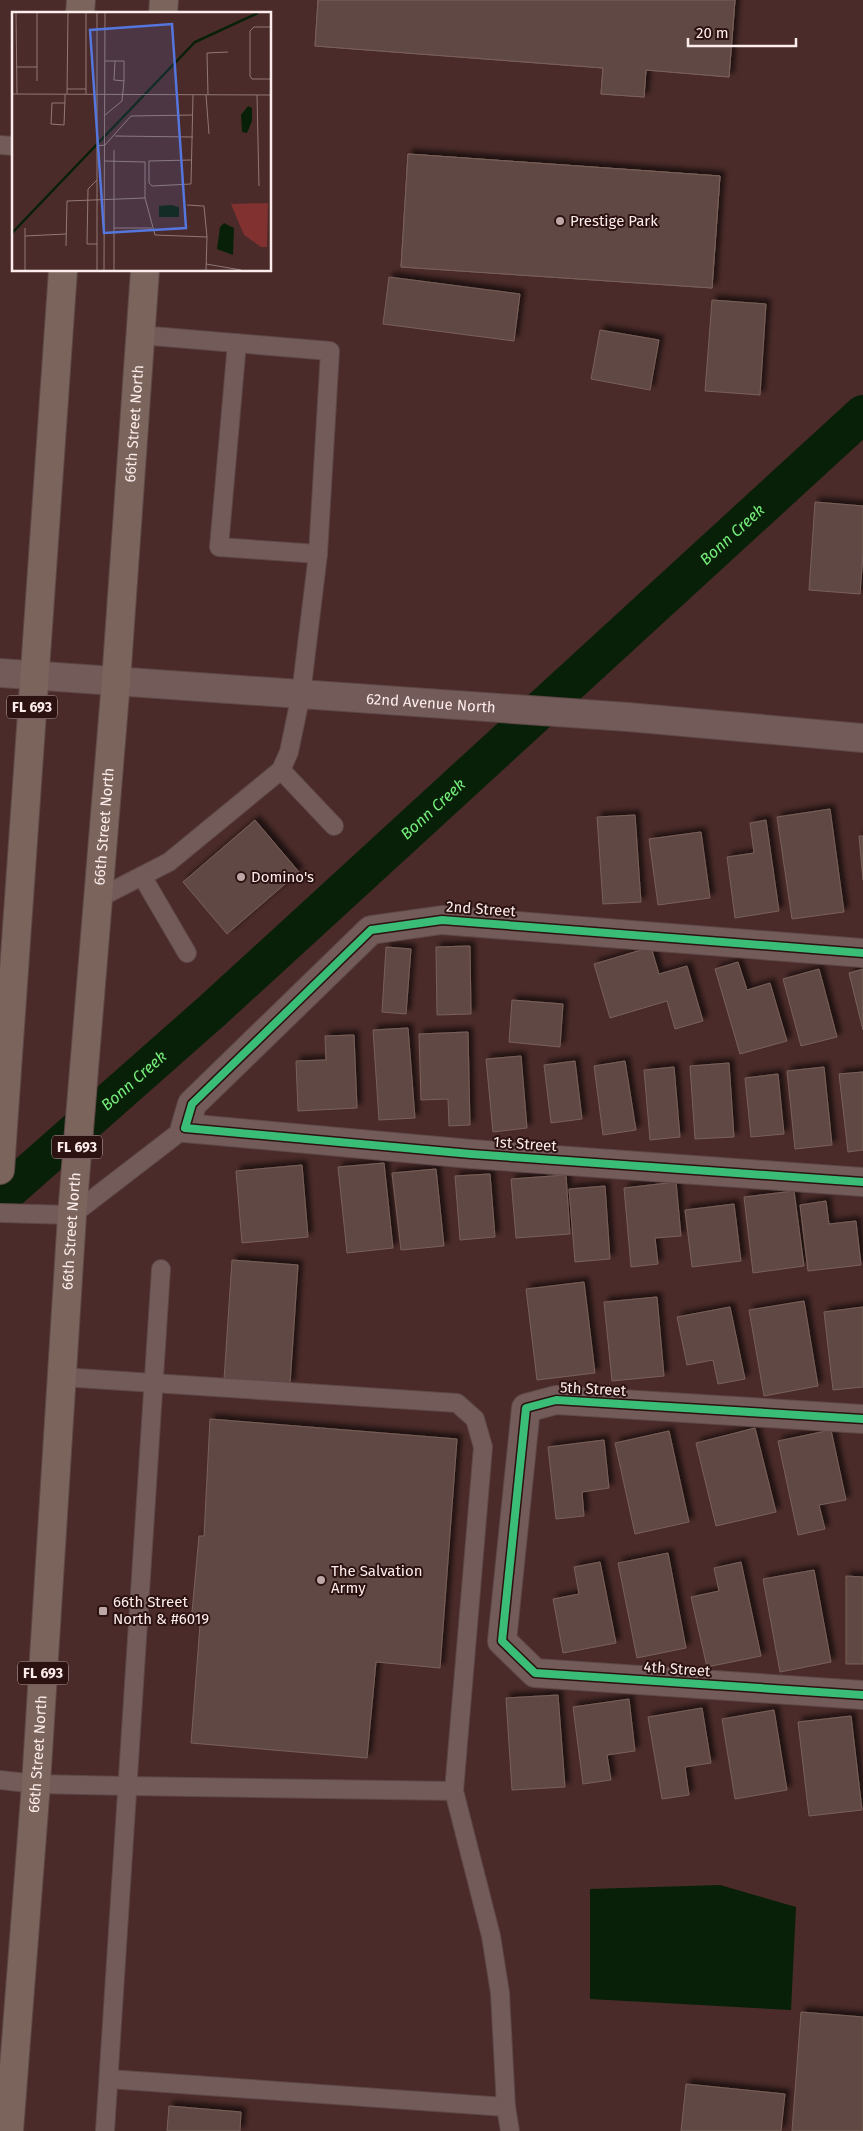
<svg xmlns="http://www.w3.org/2000/svg" width="863" height="2131" viewBox="0 0 863 2131" font-family="'Fira Sans',sans-serif">
  <defs>
    <filter id="shadow"><feDropShadow dx="4.5" dy="-4.5" stdDeviation="2.5" flood-color="#0009"/></filter>
  </defs>
  <rect width="100%" height="100%" fill="#4a2b29"/>
  <polygon fill="#082007" points="720,1885 796,1907 791,2010 590,1999 590,1889"/>
  <g fill="none" stroke-linecap="round" stroke-linejoin="round">
    <path stroke="#082007" stroke-width="38" id="s1" d="M0,1198L213,1010L863,414"/>
  </g>
  <g fill="#614944" stroke="#796059" filter="url(#shadow)">
    <polygon points="318,0 735,0 729,77 646,70 644,97 601,94 603,68 315,46"/>
    <polygon points="318,0 735,0 729,77 646,70 644,97 601,94 603,68 315,46"/>
    <polygon points="408,154 720,176 712,288 401,267"/>
    <polygon points="408,154 720,176 712,288 401,267"/>
    <polygon points="389,277 520,294 514,341 383,324"/>
    <polygon points="712,300 766,304 760,395 705,391"/>
    <polygon points="600,330 659,340 650,390 591,379"/>
    <polygon points="815,502 863,506 863,554 860,594 809,590"/>
    <polygon points="830,809 844,912 792,919 777,817"/>
    <polygon points="635,815 641,902 603,904 597,817"/>
    <polygon points="255,820 299,872 227,934 183,882"/>
    <polygon points="766,820 779,911 735,918 727,857 754,853 750,823"/>
    <polygon points="701,832 710,898 658,905 649,839"/>
    <polygon points="859,836 863,836 863,880"/>
    <polygon points="470,946 471,1014 437,1015 436,947"/>
    <polygon points="386,947 411,949 406,1014 382,1012"/>
    <polygon points="651,947 659,974 687,966 703,1021 675,1029 667,1001 610,1018 594,964"/>
    <polygon points="738,962 747,990 770,983 787,1041 740,1054 715,969"/>
    <polygon points="819,969 837,1037 801,1046 783,979"/>
    <polygon points="863,969 863,1030 849,973"/>
    <polygon points="512,1000 563,1004 560,1047 509,1042"/>
    <polygon points="408,1028 415,1118 379,1120 373,1030"/>
    <polygon points="468,1032 470,1125 449,1126 448,1099 421,1100 419,1034"/>
    <polygon points="354,1035 357,1108 298,1111 296,1061 326,1060 325,1036"/>
    <polygon points="521,1056 527,1128 493,1132 486,1059"/>
    <polygon points="575,1061 582,1119 551,1123 544,1065"/>
    <polygon points="625,1061 636,1130 603,1135 594,1066"/>
    <polygon points="729,1063 734,1137 695,1139 690,1066"/>
    <polygon points="674,1067 680,1137 650,1140 644,1070"/>
    <polygon points="824,1067 832,1145 795,1149 787,1071"/>
    <polygon points="863,1072 863,1150 848,1152 839,1074"/>
    <polygon points="778,1074 784,1134 751,1137 745,1078"/>
    <polygon points="384,1163 393,1248 347,1253 338,1167"/>
    <polygon points="302,1165 308,1237 242,1243 236,1171"/>
    <polygon points="436,1169 444,1246 401,1250 392,1173"/>
    <polygon points="490,1174 495,1237 460,1240 455,1176"/>
    <polygon points="566,1175 570,1234 516,1238 511,1179"/>
    <polygon points="676,1182 681,1236 655,1238 658,1264 631,1267 624,1188"/>
    <polygon points="605,1186 610,1259 575,1262 569,1189"/>
    <polygon points="794,1191 804,1266 753,1273 744,1197"/>
    <polygon points="826,1201 829,1224 856,1221 861,1265 808,1271 800,1205"/>
    <polygon points="734,1204 741,1261 692,1267 685,1210"/>
    <polygon points="232,1260 298,1265 290,1384 224,1380"/>
    <polygon points="584,1282 595,1373 537,1380 526,1289"/>
    <polygon points="657,1297 664,1376 612,1381 604,1302"/>
    <polygon points="804,1301 818,1386 764,1396 749,1310"/>
    <polygon points="730,1307 745,1379 718,1384 713,1360 687,1365 677,1317"/>
    <polygon points="863,1307 863,1387 833,1390 824,1312"/>
    <polygon points="210,1419 457,1439 440,1668 376,1662 367,1758 191,1743 200,1625 191,1623 199,1536 204,1536"/>
    <polygon points="755,1428 776,1512 716,1526 696,1443"/>
    <polygon points="831,1430 846,1500 819,1505 825,1529 798,1535 778,1441"/>
    <polygon points="669,1431 689,1522 635,1534 615,1443"/>
    <polygon points="604,1440 609,1488 582,1492 584,1516 556,1519 548,1447"/>
    <polygon points="668,1553 686,1648 637,1658 618,1563"/>
    <polygon points="600,1562 616,1643 563,1653 553,1599 579,1594 574,1567"/>
    <polygon points="741,1562 761,1656 707,1667 691,1597 719,1591 714,1568"/>
    <polygon points="814,1570 831,1662 780,1672 763,1579"/>
    <polygon points="846,1576 863,1577 863,1664 846,1664"/>
    <polygon points="558,1695 565,1787 512,1790 506,1698"/>
    <polygon points="629,1699 635,1751 607,1755 611,1780 583,1784 573,1707"/>
    <polygon points="702,1708 711,1763 685,1767 689,1795 662,1799 648,1717"/>
    <polygon points="774,1710 787,1790 735,1799 722,1719"/>
    <polygon points="851,1716 862,1810 809,1816 798,1722"/>
    <polygon points="801,2012 863,2017 863,2131 792,2131"/>
    <polygon points="686,2084 785,2094 781,2131 681,2131"/>
    <polygon points="169,2106 241,2112 240,2131 167,2131"/>
  </g>
  <g fill="none" stroke-linecap="round" stroke-linejoin="round">
    <defs>
      <g id="service">
        <polyline points="0,145 14,146"/>
        <polyline points="237,343 219,547 318,554"/>
        <polyline points="281,770 334,826"/>
        <polyline points="142,876 187,953"/>
        <polyline points="97,899 169,862 281,770 289,752 301,694 318,554 330,351 140,335"/>
        <polyline points="0,1213 72,1215 185,1128"/>
        <polyline points="62,1377 457,1403 475,1419 483,1447 454,1791 491,1936 500,1993 506,2107 510,2131"/>
        <polyline points="0,1780 36,1784 128,1786 454,1791"/>
        <polyline points="109,2079 506,2107"/>
        <polyline points="105,2131 161,1269"/>
      </g>
      <g id="minor">
        <polyline points="863,953 442,920 371,930 192,1104 185,1128 471,1154 863,1182"/>
        <polyline points="863,1419 556,1400 526,1408 502,1641 535,1673 863,1695"/>
      </g>
      <g id="tertiary">
        <path id="s2" d="M0,673L628,717L863,738"/>
      </g>
      <g id="primary">
        <polyline points="80,14 81,0"/>
        <polyline points="163,14 164,0"/>
        <polyline points="0,1170 63,270"/>
        <path id="s3" d="M9,2131L36,1784L72,1215L116,681L145,270"/>
      </g>
    </defs>
    <use href="#service" stroke="#5e4747" stroke-width="20"/>
    <use href="#minor" stroke="#5e4747" stroke-width="30"/>
    <use href="#tertiary" stroke="#5e4747" stroke-width="30"/>
    <use href="#primary" stroke="#5e4747" stroke-width="30"/>
    <use href="#service" stroke="#735b5a" stroke-width="18"/>
    <use href="#minor" stroke="#735b5a" stroke-width="28"/>
    <use href="#tertiary" stroke="#735b5a" stroke-width="28"/>
    <use href="#primary" stroke="#7a645b" stroke-width="28"/>
    <defs>
      <g id="cycleway">
        <polyline points="863,953 442,920 371,930 192,1104 185,1128 471,1154 863,1182"/>
        <polyline points="863,1419 556,1400 526,1408 502,1641 535,1673 863,1695"/>
      </g>
    </defs>
    <use href="#cycleway" stroke="#2c1211" stroke-width="11"/>
    <use href="#cycleway" stroke="#3abd76" stroke-width="8"/>
  </g>
  <g fill="#bea8a7" stroke="#2c1211" stroke-width="2">
    <circle cx="560" cy="221" r="5"/>
    <circle cx="241" cy="877" r="5"/>
    <circle cx="321" cy="1580" r="5"/>
    <rect x="98" y="1606" width="10" height="10" rx="2.5"/>
  </g>
  <g text-anchor="middle" dominant-baseline="central" stroke-width="4" stroke-linejoin="round" paint-order="stroke">
    <g fill="#2c1211" stroke="#beabaa" stroke-width="1">
      <rect x="7" y="695.5" width="50" height="23" rx="4"/>
      <rect x="52" y="1135.5" width="50" height="23" rx="4"/>
      <rect x="18" y="1661.5" width="50" height="23" rx="4"/>
    </g>
    <g font-size="14" font-weight="bold" fill="#fceceb">
      <text x="32" y="707">FL 693</text>
      <text x="77" y="1147">FL 693</text>
      <text x="43" y="1673">FL 693</text>
    </g>
    <g font-size="15" fill="#fceceb" stroke="#2c1211" text-anchor="start">
      <text x="570" y="221">Prestige Park</text>
      <text x="251" y="877">Domino's</text>
      <text x="331" y="1571">The Salvation<tspan x="331" dy="17">Army</tspan></text>
      <text x="113" y="1602">66th Street<tspan x="113" dy="17">North &amp; #6019</tspan></text>
    </g>
    <g font-size="15" fill="#fceceb" stroke="#2c1211">
      <text stroke="none"><textPath href="#s3" startOffset="1712">66th Street North</textPath></text>
      <text stroke="none"><textPath href="#s2" startOffset="432">62nd Avenue North</textPath></text>
      <text stroke="none"><textPath href="#s3" startOffset="1308">66th Street North</textPath></text>
      <text transform="translate(481 909) rotate(4)">2nd Street</text>
      <text transform="translate(525 1144) rotate(4)">1st Street</text>
      <text stroke="none"><textPath href="#s3" startOffset="902">66th Street North</textPath></text>
      <text transform="translate(593 1389) rotate(3)">5th Street</text>
      <text transform="translate(677 1669) rotate(4)">4th Street</text>
      <text stroke="none"><textPath href="#s3" startOffset="378">66th Street North</textPath></text>
    </g>
    <g font-size="16" font-style="italic" fill="#75ec7b" stroke="#2c1211">
      <text stroke="none"><textPath href="#s1" startOffset="988">Bonn Creek</textPath></text>
      <text stroke="none"><textPath href="#s1" startOffset="582">Bonn Creek</textPath></text>
      <text stroke="none"><textPath href="#s1" startOffset="178">Bonn Creek</textPath></text>
    </g>
  </g>
  <g transform="translate(12 12)">
    <rect width="259" height="259" fill="#4a2b29"/>
    <path d="M256,191L255,235H249L232,223L219,192Z" fill="#81312f"/>
    <path d="M236,94L240,96V109L235,121L230,120L229,103ZM159,193L167,195V205H147V194ZM212,211L222,216L221,243L205,237L208,215Z" fill="#082007"/>
    <path fill="none" stroke="#082007" stroke-width="2.5" d="M0,221L183,30L246,1"/>
    <path fill="none" stroke="#917877" stroke-width="1" d="M4,1L5,82M25,1V69M259,15H242L238,19V64L240,67H259M103,49L102,68L112,69M4,55H25M55,77H74M0,82L259,83M55,82L56,1M74,82V1M194,83L197,122M196,83L195,41L216,40M245,83L247,174M53,91H40L39,112L52,113L53,87V82M93,103L110,89L112,69V49H93M103,124L181,125M85,134L93,133L119,104L181,103M102,138V258M179,148L137,149V171L140,174L179,172L181,83M93,149L133,150V186L143,223L195,225L194,258M175,193L192,194L195,225M13,216V258M102,216H140M13,224L54,222M85,232H75L76,177L85,168M54,234L55,189L133,186M194,252L229,258M85,258V1M92,258L93,1"/>
    <path fill="#5576dd" fill-opacity="0.15" stroke="#5576dd" stroke-width="2.5" d="M160,12L174,216L92,221L78,18Z"/>
    <rect width="259" height="259" fill="none" stroke="#fceceb" stroke-width="2.5"/>
  </g>
  <path d="M688 38v8h108v-8" fill="none" stroke="#fceceb" stroke-width="2.5"/>
  <text x="696" y="38" font-size="15" fill="#fceceb" stroke="#2c1211" stroke-width="4" paint-order="stroke">20 m</text>
</svg>
